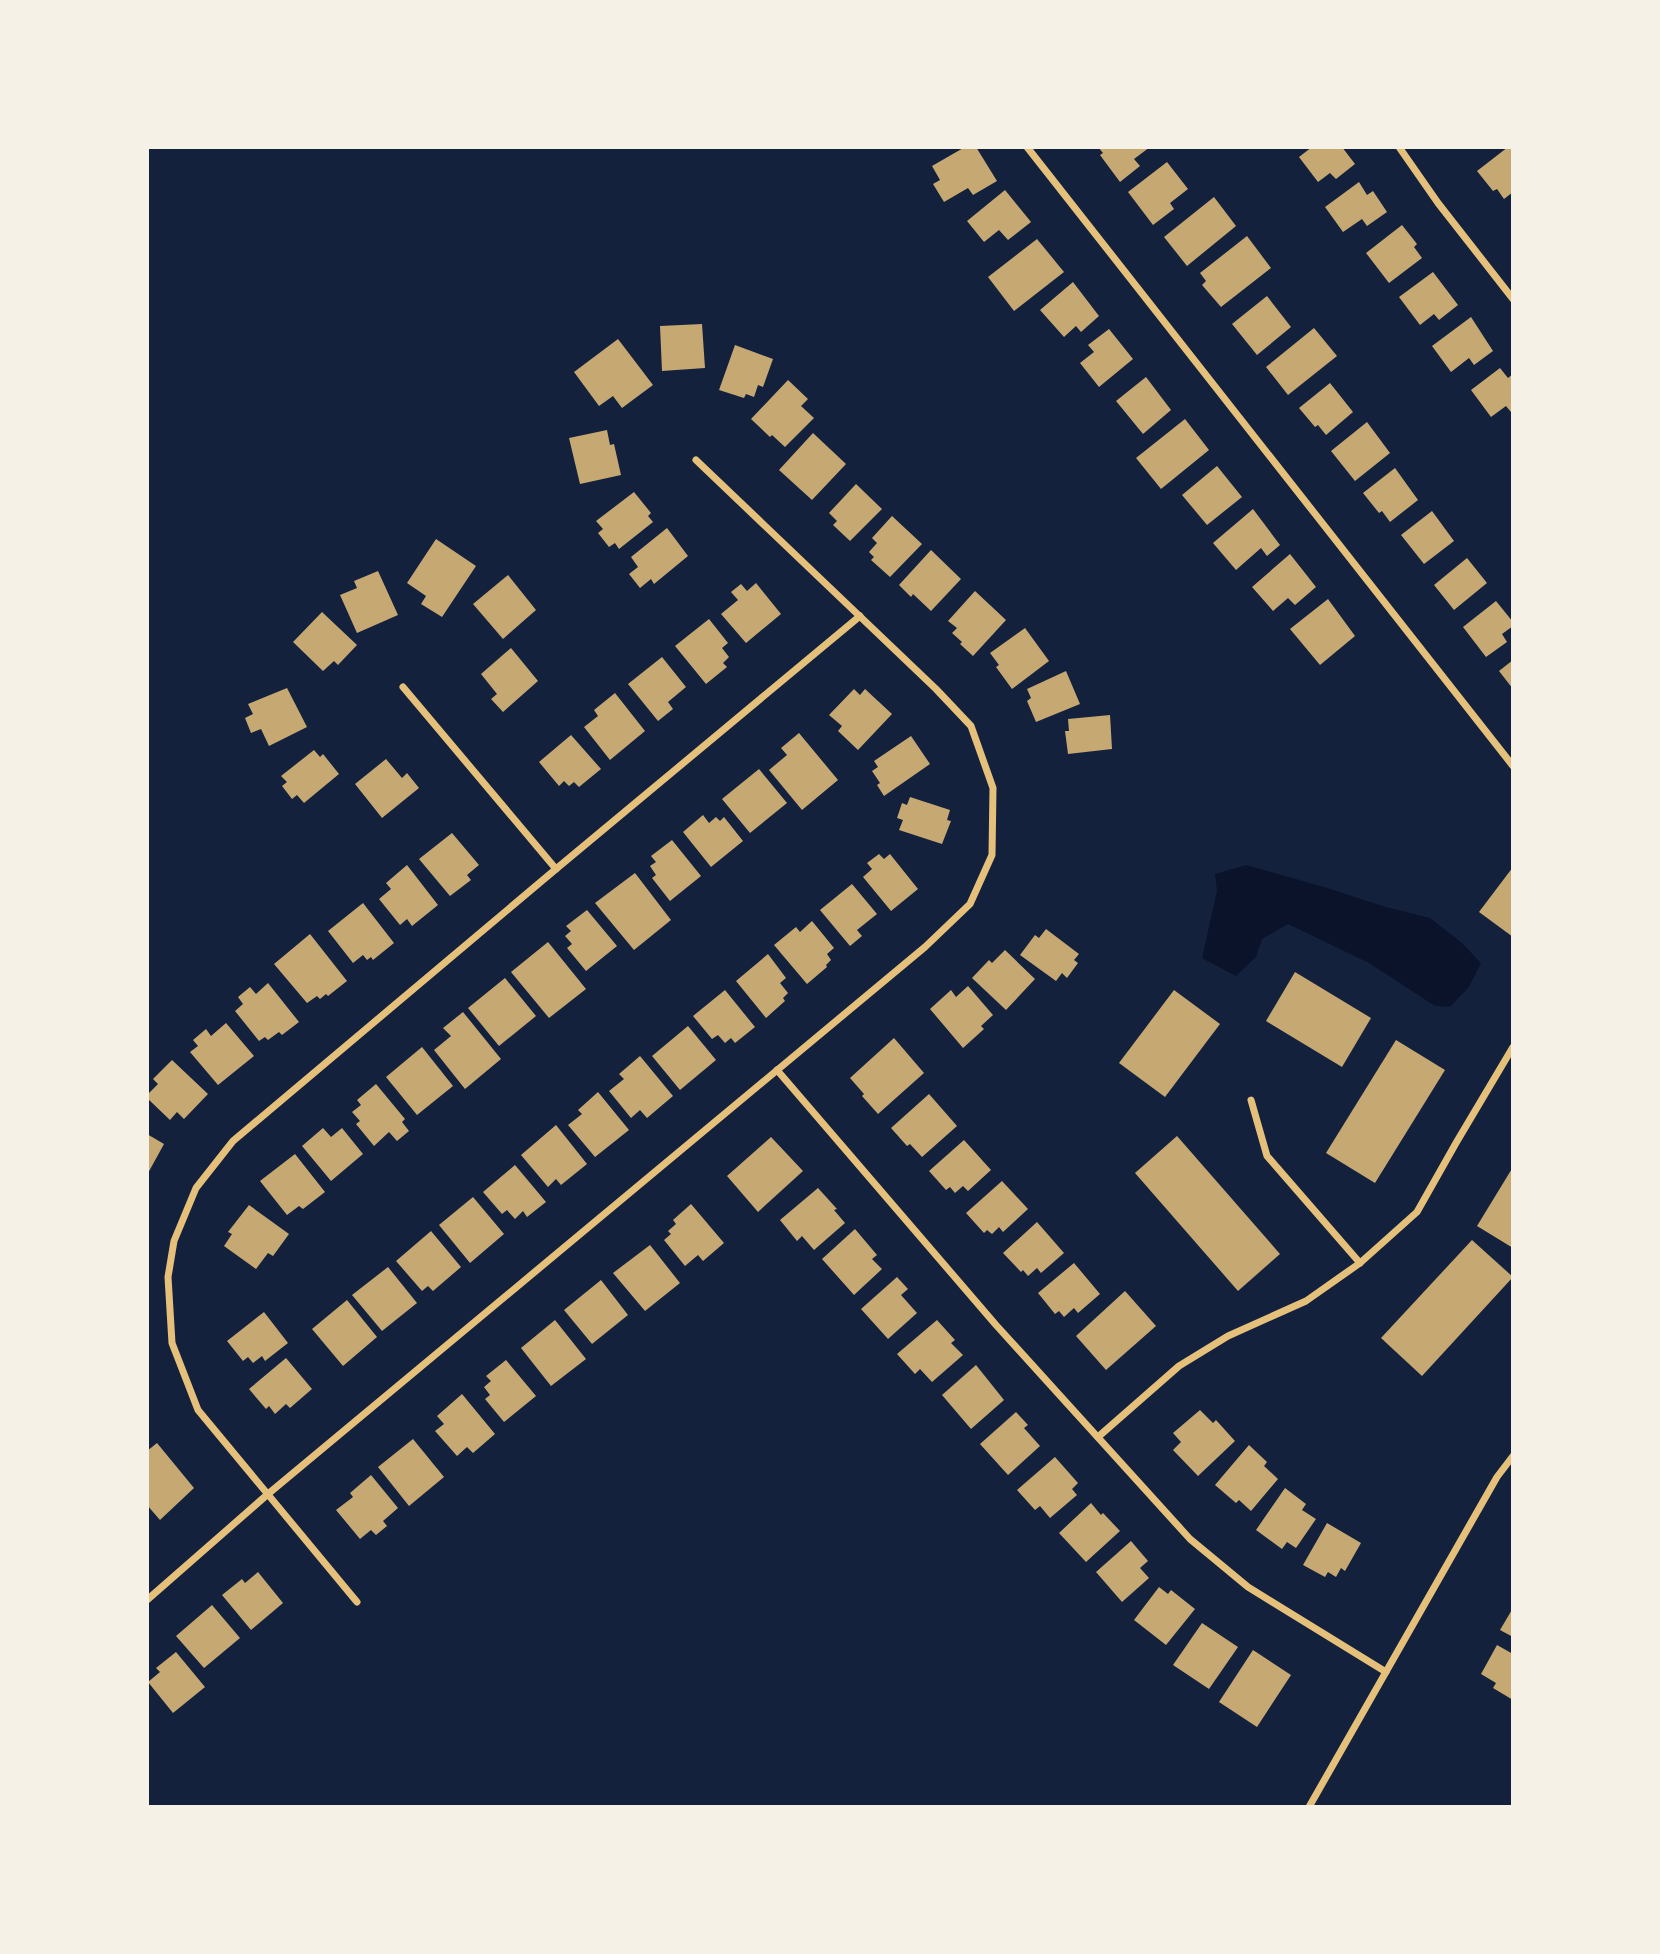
<svg xmlns="http://www.w3.org/2000/svg" width="1660" height="1954" viewBox="0 0 1660 1954" font-family="'DejaVu Sans',sans-serif">
  <rect width="100%" height="100%" fill="#14213d"/>
  <polygon fill="#0b132b" points="1246,865 1324,887 1386,907 1430,918 1462,943 1481,963 1469,987 1450,1007 1435,1006 1369,963 1288,924 1262,939 1256,957 1236,976 1202,958 1217,891 1215,874"/>
  <g fill="#c6a872">
    <polygon points="965,147 976,147 997,181 973,195 968,188 944,202 933,184 940,180 932,166"/>
    <polygon points="1098,147 1150,147 1134,159 1140,166 1120,182 1100,155 1103,153"/>
    <polygon points="1312,147 1342,147 1355,164 1336,179 1330,173 1318,182 1299,157"/>
    <polygon points="1508,147 1513,147 1513,192 1504,199 1497,189 1493,191 1477,171"/>
    <polygon points="1167,162 1188,189 1170,203 1174,209 1153,225 1128,192"/>
    <polygon points="1359,182 1367,195 1373,191 1387,212 1367,226 1362,219 1343,232 1325,207"/>
    <polygon points="1005,190 1031,222 1008,240 999,230 984,242 967,221"/>
    <polygon points="1214,197 1236,226 1187,266 1164,237"/>
    <polygon points="1402,225 1417,244 1414,247 1422,258 1389,283 1366,253"/>
    <polygon points="1247,236 1271,268 1221,307 1202,285 1206,281 1200,273"/>
    <polygon points="1037,239 1064,272 1014,311 988,277"/>
    <polygon points="1433,272 1458,305 1439,320 1434,314 1420,325 1399,297"/>
    <polygon points="1073,282 1099,316 1081,332 1076,326 1064,337 1040,310"/>
    <polygon points="1267,296 1291,327 1257,355 1232,324"/>
    <polygon points="1471,317 1493,351 1474,365 1469,358 1451,372 1432,346"/>
    <polygon points="702,324 705,368 662,371 660,326"/>
    <polygon points="1314,328 1337,356 1288,395 1266,367"/>
    <polygon points="1109,329 1133,359 1099,387 1080,363 1094,352 1088,345"/>
    <polygon points="618,339 653,385 622,408 613,396 599,406 574,372"/>
    <polygon points="735,345 773,359 763,387 758,385 754,397 746,394 744,398 719,390"/>
    <polygon points="1500,368 1508,378 1513,374 1513,410 1511,412 1506,406 1491,417 1471,390"/>
    <polygon points="1146,377 1171,410 1143,434 1116,401"/>
    <polygon points="788,380 808,399 801,406 814,418 785,447 772,435 770,437 751,419"/>
    <polygon points="1330,383 1353,412 1326,435 1318,425 1315,427 1299,408"/>
    <polygon points="1185,419 1209,450 1161,489 1136,458"/>
    <polygon points="1367,422 1390,453 1355,481 1331,451"/>
    <polygon points="607,430 610,445 614,444 621,475 580,484 569,438"/>
    <polygon points="813,433 846,464 812,500 779,470"/>
    <polygon points="1217,466 1242,497 1207,525 1182,495"/>
    <polygon points="1395,468 1418,500 1390,522 1382,511 1379,513 1363,493"/>
    <polygon points="856,484 882,509 850,541 833,525 837,521 829,513"/>
    <polygon points="634,492 651,513 648,516 653,522 619,549 615,543 609,547 598,533 603,529 596,521"/>
    <polygon points="1253,509 1280,545 1267,556 1261,548 1236,570 1213,543"/>
    <polygon points="1432,511 1454,541 1424,564 1401,535"/>
    <polygon points="892,516 922,544 890,577 871,560 874,557 869,552 877,543 872,538"/>
    <polygon points="667,528 688,556 654,584 651,579 640,588 629,574 638,567 631,557"/>
    <polygon points="436,539 476,566 442,617 421,604 426,596 407,583"/>
    <polygon points="931,550 961,579 931,611 913,594 911,597 899,585"/>
    <polygon points="1290,554 1316,587 1295,605 1288,598 1273,611 1252,587"/>
    <polygon points="1467,558 1487,583 1454,610 1434,585"/>
    <polygon points="378,571 398,615 357,633 340,595 357,588 354,581"/>
    <polygon points="508,575 536,610 503,639 473,604"/>
    <polygon points="756,583 781,614 746,643 721,614 738,600 731,592 741,584 747,591"/>
    <polygon points="975,591 1006,620 973,656 960,644 962,642 952,633 957,628 948,621"/>
    <polygon points="1328,599 1355,636 1320,665 1290,629"/>
    <polygon points="1496,601 1513,622 1513,626 1502,634 1507,642 1486,657 1463,627"/>
    <polygon points="322,612 357,645 338,665 334,661 323,671 293,642"/>
    <polygon points="709,619 728,643 722,648 729,657 723,663 727,667 706,684 675,646"/>
    <polygon points="1025,628 1049,661 1012,689 996,667 999,665 990,653"/>
    <polygon points="511,648 538,681 503,712 491,699 497,694 481,674"/>
    <polygon points="662,657 686,687 668,702 673,709 658,721 628,684"/>
    <polygon points="1513,660 1513,689 1499,671"/>
    <polygon points="1066,671 1080,704 1036,722 1027,701 1031,698 1027,689"/>
    <polygon points="287,688 307,727 269,746 261,729 251,733 245,718 253,714 248,704"/>
    <polygon points="854,689 860,695 865,689 892,714 858,750 838,731 842,726 829,715"/>
    <polygon points="615,693 645,731 610,760 584,727 598,716 594,710"/>
    <polygon points="1110,715 1112,749 1068,754 1065,731 1069,731 1068,719"/>
    <polygon points="799,733 838,780 802,810 769,770 787,755 781,748"/>
    <polygon points="571,735 601,769 579,787 574,782 569,786 564,781 559,786 539,762"/>
    <polygon points="911,736 930,764 884,796 877,785 880,783 872,771 878,767 874,761"/>
    <polygon points="314,750 320,757 323,754 339,774 304,803 297,795 292,799 282,786 287,782 281,776"/>
    <polygon points="386,759 402,778 407,773 419,788 382,818 355,784"/>
    <polygon points="759,769 787,803 750,833 722,799"/>
    <polygon points="910,797 950,810 947,820 951,821 942,844 899,830 903,820 897,818 902,803 907,805"/>
    <polygon points="703,815 709,823 716,817 720,821 724,817 743,841 711,867 683,832"/>
    <polygon points="452,833 479,865 467,875 471,880 450,896 419,859"/>
    <polygon points="672,840 701,876 670,901 652,878 656,875 650,866 656,862 651,856"/>
    <polygon points="879,854 884,859 890,854 918,889 891,911 863,877 872,869 867,863"/>
    <polygon points="407,865 438,905 412,926 407,919 400,925 379,899 391,889 386,883"/>
    <polygon points="1513,867 1513,937 1479,912"/>
    <polygon points="635,873 671,920 634,950 595,903"/>
    <polygon points="852,884 877,914 857,930 862,936 850,946 820,910"/>
    <polygon points="363,903 394,943 373,960 371,957 367,960 363,955 353,963 328,931"/>
    <polygon points="587,910 617,946 586,971 567,948 572,944 565,936 571,931 566,926"/>
    <polygon points="812,921 834,948 827,954 831,960 826,965 827,967 807,984 774,945 796,927 800,932"/>
    <polygon points="1046,929 1079,954 1074,960 1078,963 1067,978 1062,973 1056,981 1020,955 1035,935 1039,938"/>
    <polygon points="310,934 347,981 328,996 326,994 320,999 317,996 307,1003 274,964"/>
    <polygon points="548,942 586,989 549,1018 511,972"/>
    <polygon points="1005,950 1035,979 1006,1010 972,978 989,960 992,963"/>
    <polygon points="768,954 786,978 780,983 788,993 783,998 785,1001 766,1018 736,981"/>
    <polygon points="1295,972 1371,1018 1342,1067 1266,1021"/>
    <polygon points="505,978 536,1016 499,1046 468,1008"/>
    <polygon points="268,983 299,1022 282,1035 279,1032 268,1040 265,1037 259,1041 235,1011 243,1004 238,997 250,987 256,994"/>
    <polygon points="968,986 993,1015 981,1026 984,1029 963,1048 930,1009 951,990 956,997"/>
    <polygon points="725,990 755,1027 735,1043 731,1038 725,1043 718,1035 712,1039 693,1016"/>
    <polygon points="1174,990 1220,1024 1165,1097 1119,1063"/>
    <polygon points="463,1012 501,1059 465,1089 434,1050 451,1036 443,1028"/>
    <polygon points="226,1023 254,1056 218,1085 190,1052 198,1046 193,1040 206,1029 211,1036"/>
    <polygon points="688,1026 716,1060 680,1090 652,1056"/>
    <polygon points="894,1038 924,1073 878,1114 862,1096 864,1094 850,1078"/>
    <polygon points="1396,1040 1445,1070 1375,1183 1326,1153"/>
    <polygon points="422,1047 453,1086 417,1115 386,1077"/>
    <polygon points="640,1056 673,1096 647,1118 640,1110 631,1118 609,1091 624,1079 619,1074"/>
    <polygon points="172,1060 208,1094 184,1119 177,1112 170,1120 147,1098 147,1095 158,1084 153,1079"/>
    <polygon points="376,1084 405,1119 402,1122 409,1131 397,1141 389,1132 374,1146 356,1124 360,1121 352,1112 361,1105 357,1100"/>
    <polygon points="598,1092 629,1130 595,1157 568,1125 582,1114 578,1110"/>
    <polygon points="929,1094 957,1126 922,1157 910,1144 907,1146 891,1128"/>
    <polygon points="556,1125 587,1164 561,1185 556,1179 548,1187 521,1155"/>
    <polygon points="323,1128 331,1137 342,1128 363,1154 331,1181 302,1146"/>
    <polygon points="147,1134 164,1144 147,1175"/>
    <polygon points="1177,1136 1280,1254 1238,1291 1135,1173"/>
    <polygon points="771,1137 803,1171 758,1212 727,1176"/>
    <polygon points="964,1140 991,1170 968,1191 963,1186 955,1193 950,1187 946,1190 929,1171"/>
    <polygon points="295,1154 325,1192 303,1209 299,1206 287,1215 260,1181"/>
    <polygon points="515,1165 546,1202 527,1217 523,1211 515,1219 507,1210 502,1214 483,1192"/>
    <polygon points="1513,1167 1513,1248 1477,1226"/>
    <polygon points="1002,1181 1028,1209 1003,1232 999,1227 992,1234 987,1230 984,1233 966,1213"/>
    <polygon points="818,1188 837,1209 834,1210 845,1223 814,1250 802,1236 797,1241 780,1220"/>
    <polygon points="473,1197 504,1234 470,1263 439,1225"/>
    <polygon points="691,1204 724,1243 703,1261 698,1255 685,1266 664,1240 671,1234 668,1231 676,1224 673,1220"/>
    <polygon points="249,1205 289,1234 273,1256 268,1253 256,1269 224,1246 232,1234 228,1232"/>
    <polygon points="1037,1222 1064,1253 1041,1273 1037,1268 1028,1276 1023,1270 1021,1272 1003,1253"/>
    <polygon points="855,1229 877,1255 872,1259 882,1269 854,1295 822,1259"/>
    <polygon points="431,1231 461,1267 433,1291 428,1286 422,1291 396,1261"/>
    <polygon points="1472,1240 1513,1277 1422,1376 1381,1338"/>
    <polygon points="650,1245 680,1283 645,1311 613,1273"/>
    <polygon points="1074,1263 1100,1294 1078,1313 1074,1308 1064,1317 1059,1311 1055,1314 1038,1293"/>
    <polygon points="388,1267 417,1303 382,1331 352,1295"/>
    <polygon points="897,1277 908,1289 901,1295 917,1313 888,1339 861,1309"/>
    <polygon points="601,1280 628,1315 592,1344 564,1310"/>
    <polygon points="1125,1291 1156,1326 1106,1370 1076,1336"/>
    <polygon points="347,1300 377,1337 343,1366 312,1329"/>
    <polygon points="264,1312 288,1343 265,1361 262,1356 253,1363 248,1357 243,1361 227,1341"/>
    <polygon points="555,1320 586,1359 551,1386 521,1348"/>
    <polygon points="937,1320 955,1340 951,1343 963,1355 932,1382 920,1369 915,1374 897,1354"/>
    <polygon points="286,1358 312,1389 290,1408 286,1404 275,1414 269,1406 266,1409 249,1389"/>
    <polygon points="506,1360 536,1396 504,1422 485,1399 490,1395 484,1387 491,1381 486,1376"/>
    <polygon points="976,1365 1004,1400 971,1429 942,1395"/>
    <polygon points="462,1394 495,1434 473,1453 467,1447 457,1456 435,1431 444,1424 437,1416"/>
    <polygon points="1200,1410 1213,1423 1216,1420 1235,1441 1198,1476 1173,1450 1181,1442 1173,1433"/>
    <polygon points="1016,1412 1028,1425 1024,1428 1040,1446 1008,1475 980,1444"/>
    <polygon points="413,1439 444,1477 409,1506 378,1467"/>
    <polygon points="157,1443 194,1488 160,1520 147,1505 147,1451"/>
    <polygon points="1249,1445 1267,1462 1264,1466 1278,1479 1251,1511 1239,1500 1236,1503 1215,1485"/>
    <polygon points="1055,1457 1078,1483 1072,1489 1077,1495 1050,1518 1040,1506 1035,1510 1017,1490"/>
    <polygon points="371,1475 398,1508 383,1521 387,1526 376,1535 371,1530 360,1539 336,1510 353,1497 350,1493"/>
    <polygon points="1285,1488 1306,1504 1302,1510 1316,1519 1296,1548 1287,1542 1282,1549 1256,1530"/>
    <polygon points="1091,1503 1101,1515 1103,1513 1120,1531 1086,1562 1059,1533"/>
    <polygon points="1327,1523 1361,1543 1345,1571 1341,1568 1336,1577 1328,1572 1325,1577 1303,1565"/>
    <polygon points="1131,1541 1148,1561 1140,1568 1149,1578 1122,1602 1096,1572"/>
    <polygon points="258,1572 283,1603 251,1630 222,1595 242,1579 245,1583"/>
    <polygon points="1159,1587 1168,1594 1171,1590 1195,1609 1166,1645 1134,1620"/>
    <polygon points="212,1605 240,1638 204,1668 176,1636"/>
    <polygon points="1513,1608 1513,1637 1500,1630"/>
    <polygon points="1202,1623 1238,1647 1209,1689 1173,1665"/>
    <polygon points="1497,1645 1513,1654 1513,1700 1493,1688 1496,1683 1481,1674"/>
    <polygon points="1253,1650 1291,1675 1257,1727 1219,1702"/>
    <polygon points="176,1652 205,1687 173,1713 148,1682 160,1672 156,1668"/>
  </g>
  <g fill="none" stroke-linecap="round" stroke-linejoin="round">
    <g stroke="#e5c07b" stroke-width="7">
      <polyline points="1027,147 1513,766"/>
      <polyline points="1399,147 1438,203 1513,299"/>
      <polyline points="403,687 556,869"/>
      <polyline points="777,1070 996,1325 1190,1539 1248,1587 1386,1672"/>
      <polyline points="1251,1100 1267,1156 1360,1263"/>
      <polyline points="1098,1437 1179,1366 1228,1336 1306,1301 1360,1263 1417,1212 1456,1143 1513,1047"/>
      <polyline points="147,1600 268,1494 925,947 970,904 992,855 993,788 971,726 936,689 696,460"/>
      <polyline points="357,1602 198,1410 172,1343 168,1277 174,1241 196,1188 233,1141 556,869 860,616"/>
      <polyline points="1309,1807 1497,1477 1513,1456"/>
    </g>
  </g>
  <rect width="1660" height="1954" fill="none" stroke="#f6f1e7" stroke-width="298"/>
</svg>
